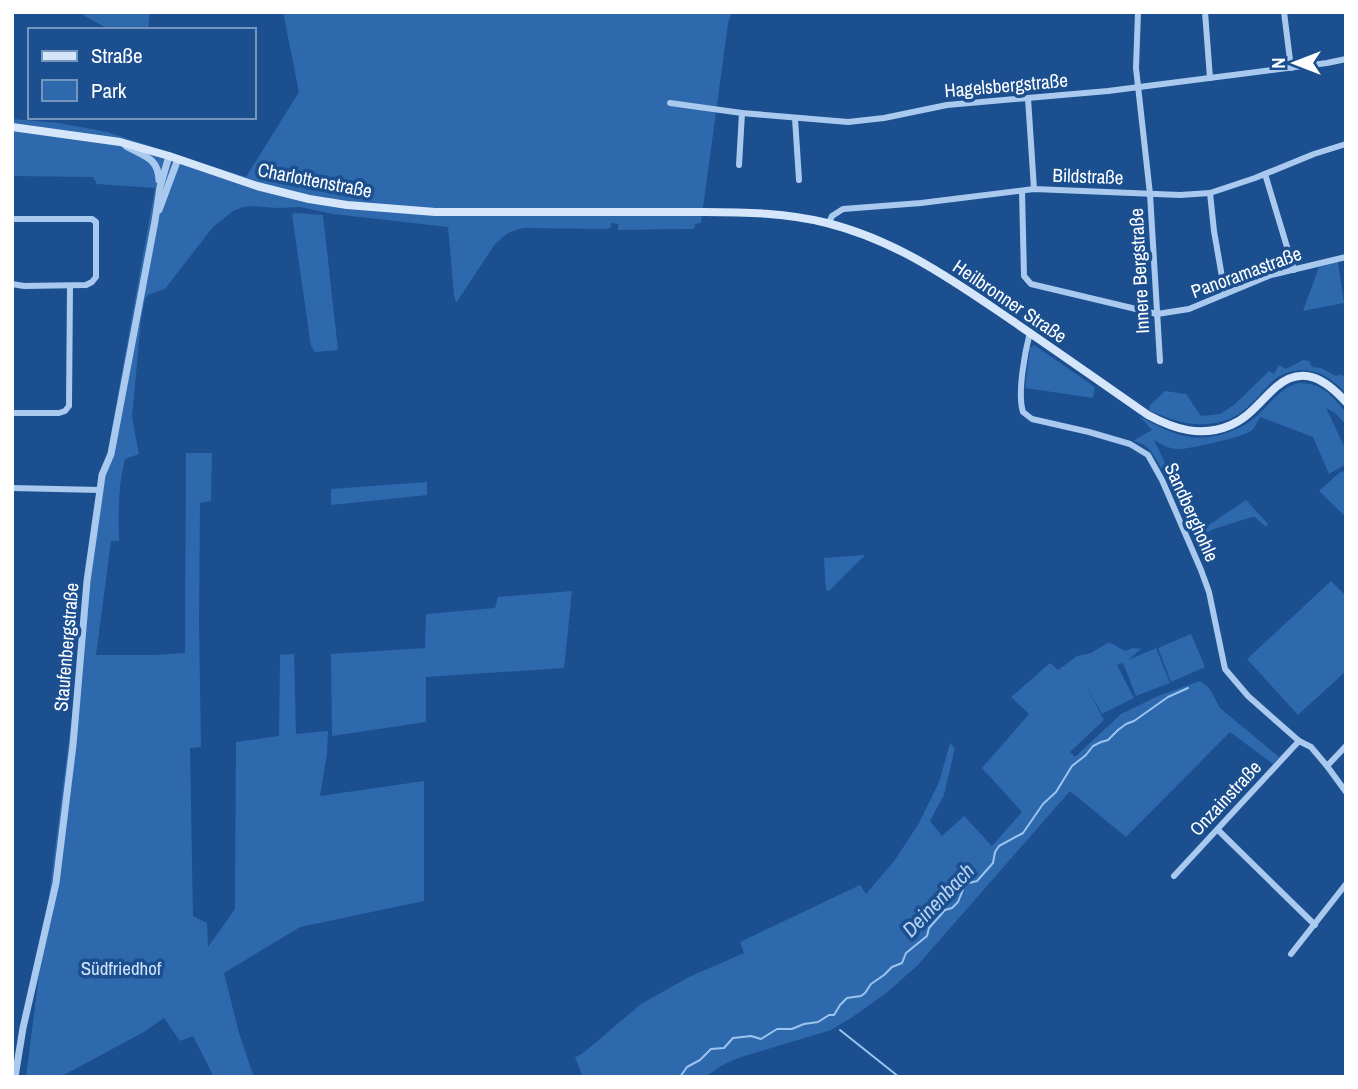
<svg xmlns="http://www.w3.org/2000/svg" width="1358" height="1089" viewBox="0 0 1358 1089" font-family="'Archivo Narrow',sans-serif">
  <rect width="100%" height="100%" fill="#1b4f8f"/>
  <g fill="#2e69ad">
    <polygon points="78,12 150,12 148,30 110,30"/>
    <path d="M283,12H732L728,23L701,223L695,224V227L693,229H680L618,230V224L611,223V227L607,229L523,228L508,233L495,244L456,303L454,295L448,227L333,214L300,207L277,208L254,206L243,207L233,211L213,227L165,289L148,295L145,299L141,320L132,417L139,454L125,459C118,486 118,513 119,541H111L96,655H155L185,653L186,453H212L211,501L200,503L199,624L201,747L190,748L193,916L207,923L208,947L235,909L236,742L279,736L280,655L294,654L296,734L328,731L327,753L320,796L424,781V901L300,927L224,973L239,1033L254,1077H214L193,1036L180,1041L164,1018L144,1032L60,1077H26L100,495L155,188L97,184L93,177L12,176V119L59,123L107,132L246,177L299,92Z"/>
    <polygon points="295,213 323,215 338,350 315,352 311,346 292,214"/>
    <polygon points="1338,262 1344,303 1303,311 1319,267"/>
    <polygon points="1034,345 1095,387 1093,398 1025,388 1030,348"/>
    <path d="M1303,360L1309,361L1312,367L1321,368L1336,376L1342,374L1346,381V394C1328,373 1304,362 1278,377C1273,380 1270,385 1266,388C1254,401 1241,417 1223,421C1196,429 1173,421 1149,410L1150,405L1165,391L1186,394L1201,416L1220,414L1234,405L1269,371L1274,374L1279,365L1286,369Z"/>
    <path d="M1298,383C1323,383 1330,394 1346,412V425L1335,413L1326,408L1346,450V464L1329,474L1313,437L1260,417C1257,422 1255,428 1251,431C1246,436 1189,449 1180,449C1171,450 1161,444 1154,440L1190,514L1197,516L1203,522L1191,534C1182,514 1160,455 1144,445C1141,443 1137,442 1133,441L1152,430L1139,416C1154,424 1168,432 1184,436C1210,442 1242,431 1260,413C1272,401 1281,388 1298,383Z"/>
    <polygon points="1346,470 1346,484 1343,486 1346,489 1346,517 1319,491 1339,473"/>
    <polygon points="427,482 427,495 331,505 331,489"/>
    <polygon points="1246,500 1268,524 1266,527 1255,517 1252,517 1214,529 1196,538 1194,535"/>
    <polygon points="865,555 829,591 826,590 824,558"/>
    <polygon points="1331,581 1346,596 1346,671 1298,715 1247,659"/>
    <polygon points="572,591 564,668 426,677 426,722 332,736 331,654 425,648 426,614 495,608 498,597"/>
    <polygon points="1191,634 1205,667 1171,682 1158,648"/>
    <polygon points="1109,642 1125,651 1133,648 1141,649 1128,660 1156,648 1170,683 1136,696 1123,663 1117,665 1134,698 1102,714 1084,682 1104,720 1070,752 1075,757 1121,714 1158,696 1200,681 1210,689 1220,708 1279,757 1273,764 1230,732 1126,837 1070,791 917,966 885,994 851,1018 831,1030 738,1058 721,1066 705,1077 583,1077 575,1057 582,1054 641,1004 689,977 744,953 740,942 860,885 866,894 895,860 919,823 939,782 950,743 955,748 944,795 930,821 942,836 964,816 992,846 1022,812 982,768 1029,714 1011,697 1050,663 1058,670 1077,656 1091,653"/>
  </g>
  <g fill="none" stroke-linecap="round" stroke-linejoin="round">
    <g stroke="#9cc4f0" stroke-width="2">
      <polyline points="840,1030 899,1077"/>
      <polyline points="680,1077 687,1067 700,1060 711,1049 724,1048 733,1038 751,1036 761,1039 777,1029 792,1029 804,1024 818,1022 829,1015 834,1015 840,1005 847,998 861,996 865,993 871,984 884,975 892,967 902,963 906,953 927,936 929,928 945,910 952,908 958,902 964,887 969,883 977,881 993,863 995,852 999,846 1023,833 1043,804 1056,792 1072,766 1086,755 1093,746 1101,742 1108,740 1118,730 1126,724 1134,721 1168,697 1188,688"/>
    </g>
    <g stroke="#a9c9ee" stroke-width="6">
      <polyline points="1138,12 1136,68 1150,194 1160,361"/>
      <polyline points="1205,12 1210,78"/>
      <polyline points="1284,12 1291,68"/>
      <polyline points="1028,98 1034,189"/>
      <polyline points="670,103 742,113 848,122 884,118 947,105 1108,91 1327,63 1346,59"/>
      <polyline points="795,118 799,180"/>
      <polyline points="739,165 742,113"/>
      <polyline points="1265,174 1294,270"/>
      <polyline points="1022,191 1024,276 1031,284 1157,314 1189,309 1271,275 1346,257"/>
      <polyline points="1210,193 1214,231 1225,294"/>
      <polyline points="12,219 92,219 96,222 96,277 92,282 86,285 24,286 12,284"/>
      <polyline points="829,223 832,216 843,209 921,203 1034,189 1180,195 1210,193 1255,178 1314,154 1346,144"/>
      <path d="M1030,332C1025,352 1017,393 1023,412L1032,419L1089,432L1130,444L1148,455L1162,480L1201,570L1209,592L1225,669L1248,696L1299,741L1311,747L1327,766L1346,792"/>
      <polyline points="12,413 59,413 65,411 69,406 70,286"/>
      <polyline points="12,488 100,490"/>
      <polyline points="1327,766 1346,746"/>
      <polyline points="1218,830 1315,925"/>
      <polyline points="1174,876 1299,741"/>
      <polyline points="1291,954 1346,884"/>
    </g>
    <g stroke="#a9c9ee" stroke-width="7">
      <path d="M126,146C143,156 158,157 159,180"/>
      <polyline points="159,210 178,159"/>
      <polyline points="15,1077 23,1028 56,883 73,745 87,581 100,490 102,475 111,454 155,221 160,187 169,156"/>
    </g>
    <path stroke="#d6e6fa" stroke-width="8" d="M12,127L120,142L169,156L257,186L309,199L347,205L435,212H705C746,212 787,213 827,223C891,239 944,274 998,311C1048,345 1098,380 1148,415C1174,429 1201,438 1231,425C1250,417 1261,400 1276,387C1303,364 1326,380 1346,402"/>
  </g>
  <g text-anchor="middle" dominant-baseline="central" stroke-width="7" stroke-linejoin="round" paint-order="stroke">
    <g font-size="19" fill="#fff" stroke="#1b4f8f">
      <text transform="translate(1006 85) rotate(-5)">Hagelsbergstraße</text>
      <text transform="translate(1088 176) rotate(2)">Bildstraße</text>
      <text transform="translate(315 180) rotate(11)">Charlottenstraße</text>
      <text transform="translate(1139 271) rotate(-93)">Innere Bergstraße</text>
      <text transform="translate(1246 272) rotate(-20)">Panoramastraße</text>
      <text transform="translate(1010 301) rotate(34)">Heilbronner Straße</text>
      <text transform="translate(1192 512) rotate(66)">Sandberghohle</text>
      <text transform="translate(66 647) rotate(-85)">Staufenbergstraße</text>
      <text transform="translate(1225 798) rotate(-47)">Onzainstraße</text>
    </g>
    <g font-size="19" fill="#cfe3fa" stroke="#1b4f8f">
      <text x="121" y="968">Südfriedhof</text>
    </g>
    <g font-size="21" font-style="italic" fill="#b5d3f5" stroke="#1b4f8f">
      <text transform="translate(938 900) rotate(-46)">Deinenbach</text>
    </g>
  </g>
  <rect width="1358" height="1089" fill="none" stroke="#ffffff" stroke-width="28"/>
  <rect x="28" y="28" width="228" height="91" fill="#1b4f8f" stroke="#7695bc" stroke-width="2"/>
  <rect x="42" y="51" width="35" height="10" fill="#d6e6fa" stroke="#7695bc" stroke-width="2"/>
  <text x="91" y="63" font-size="21" fill="#ffffff">Straße</text>
  <rect x="42" y="80" width="35" height="21" fill="#2e69ad" stroke="#7695bc" stroke-width="2"/>
  <text x="91" y="98" font-size="21" fill="#ffffff">Park</text>
  <g transform="translate(1295 63) rotate(270)" stroke="#1b4f8f" stroke-width="5" paint-order="stroke">
  <path d="M0-5L12 26L0 18L-12 26Z" fill="#ffffff"/>
  <text y="-10" font-size="19" font-weight="bold" text-anchor="middle" fill="#ffffff">N</text>
  </g>
</svg>
